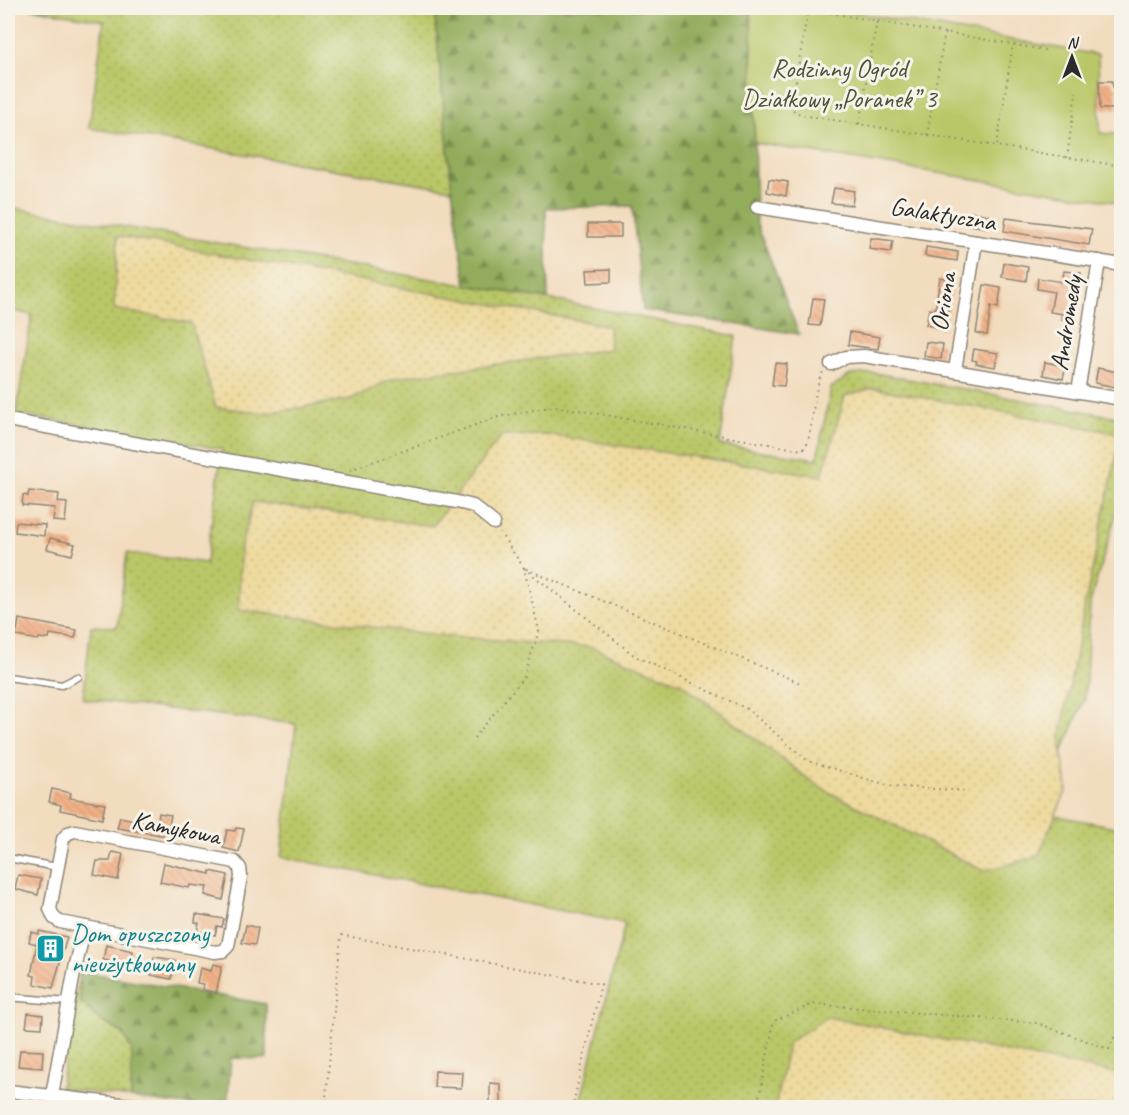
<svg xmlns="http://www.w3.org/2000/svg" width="1129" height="1115" viewBox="0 0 1129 1115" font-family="Caveat,sans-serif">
  <defs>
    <pattern id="grass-dots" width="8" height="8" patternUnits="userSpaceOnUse" patternTransform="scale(1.5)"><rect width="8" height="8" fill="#bac768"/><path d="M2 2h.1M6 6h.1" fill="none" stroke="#a0ab5a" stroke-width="1.8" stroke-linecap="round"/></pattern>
    <pattern id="forest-firs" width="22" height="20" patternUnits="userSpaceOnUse" patternTransform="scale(1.5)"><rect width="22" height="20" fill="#93ac5c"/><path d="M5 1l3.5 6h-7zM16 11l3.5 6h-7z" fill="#788c4c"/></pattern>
    <pattern id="sand-dots" width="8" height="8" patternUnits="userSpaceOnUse" patternTransform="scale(1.5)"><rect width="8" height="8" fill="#eeda9e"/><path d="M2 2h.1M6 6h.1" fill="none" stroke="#cb8" stroke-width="1.8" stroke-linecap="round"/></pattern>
    <pattern id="building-back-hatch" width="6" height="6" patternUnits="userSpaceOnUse" patternTransform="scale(1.5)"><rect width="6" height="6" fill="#f2b187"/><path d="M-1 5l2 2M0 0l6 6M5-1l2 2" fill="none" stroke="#d09875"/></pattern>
  </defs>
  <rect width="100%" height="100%" fill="#f7f3e8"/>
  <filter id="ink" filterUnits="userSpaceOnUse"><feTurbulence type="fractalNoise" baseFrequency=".0167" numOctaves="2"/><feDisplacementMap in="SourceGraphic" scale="12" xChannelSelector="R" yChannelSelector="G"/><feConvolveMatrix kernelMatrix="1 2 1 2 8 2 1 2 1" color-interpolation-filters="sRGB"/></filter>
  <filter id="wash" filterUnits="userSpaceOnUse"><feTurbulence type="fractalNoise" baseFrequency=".008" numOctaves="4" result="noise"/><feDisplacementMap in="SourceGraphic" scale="24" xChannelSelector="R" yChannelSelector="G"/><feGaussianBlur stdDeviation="1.35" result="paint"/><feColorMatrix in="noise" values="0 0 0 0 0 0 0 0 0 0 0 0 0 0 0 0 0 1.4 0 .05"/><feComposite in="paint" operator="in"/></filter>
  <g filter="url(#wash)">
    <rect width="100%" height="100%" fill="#f2dcbe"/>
    <g fill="url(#grass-dots)" stroke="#72794a" stroke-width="1.5">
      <polygon points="30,8 385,8 435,16 452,189 89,128 104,21"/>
      <polygon points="8,207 548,299 736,336 720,445 817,459 831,388 850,375 875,373 1121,418 1121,497 1090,603 1085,698 1037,812 1121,828 1121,1107 579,1107 625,923 281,857 296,724 83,699 91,626 117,627 127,553 206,563 222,449 16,414 32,315 8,310"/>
      <polygon points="78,981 101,1021 123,1033 133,1051 131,1098 60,1088"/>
    </g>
    <g fill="url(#forest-firs)" stroke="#5f6c44" stroke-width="1.5">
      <polygon points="434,8 751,8 756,222 799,334 643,310 632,206 546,208 548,299 466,285 452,189"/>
      <polygon points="79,971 266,1004 267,1059 231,1058 227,1107 203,1107 131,1098 132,1051 123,1033 101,1021 80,1002"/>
    </g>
    <g fill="url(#sand-dots)" stroke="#8c8264" stroke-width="1.5">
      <polygon points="118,236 609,326 610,349 394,378 351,399 268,413 216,407 191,323 114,309"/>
      <polygon points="873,388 1121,434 1086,599 1060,738 1067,789 1038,856 984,871 821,788 681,683 591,647 445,636 239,610 240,550 253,502 433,526 501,436 548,435 822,476 845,396"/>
      <polygon points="827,1017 1121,1074 1121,1107 775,1107 788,1043"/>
    </g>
    <polygon fill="#bac768" stroke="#72794a" stroke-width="1.5" points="751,8 831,8 1098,55 1100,133 1121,135 1121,203 755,143"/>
    <g id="blocks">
      <g fill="url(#building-back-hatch)">
        <polygon points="1099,81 1112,81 1113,87 1116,87 1117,109 1100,109"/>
        <polygon points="769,179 788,182 786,196 767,192"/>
        <polygon points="834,188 854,191 852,205 831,203"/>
        <polygon points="972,212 989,215 987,228 970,225"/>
        <polygon points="1006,218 1092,229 1089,245 1004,231"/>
        <rect x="588" y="224" width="33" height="13"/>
        <polygon points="871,238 893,241 891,252 869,249"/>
        <polygon points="926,247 958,252 957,261 925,256"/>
        <polygon points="1004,263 1028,267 1026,281 1002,277"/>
        <polygon points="611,269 611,282 588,283 587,270"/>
        <polygon points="1064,271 1081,273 1079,288 1074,287 1071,310 1075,311 1073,321 1062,320 1063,314 1050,312 1054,292 1037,289 1038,278 1062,282"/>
        <polygon points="940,278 954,281 944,329 926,325 929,309 935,310"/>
        <polygon points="984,285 1001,288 998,308 991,306 987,335 976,333"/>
        <polygon points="813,298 824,299 820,326 809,325"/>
        <polygon points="850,332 880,337 878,349 848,345"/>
        <polygon points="926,342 943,344 941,359 924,356"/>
        <polygon points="974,349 998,353 995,367 976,364 977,361 972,360"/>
        <polygon points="1045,362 1066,366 1063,379 1043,375"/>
        <polygon points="775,363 787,364 784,386 772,385"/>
        <polygon points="1098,368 1118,372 1116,387 1095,383"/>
        <polygon points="29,491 59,494 58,502 67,503 65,522 53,521 55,508 22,505 23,495 28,496"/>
        <polygon points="16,522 45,525 44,536 15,532"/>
        <polygon points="50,538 75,544 72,555 47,549"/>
        <polygon points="19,619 77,630 75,638 50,634 49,639 39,638 38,640 16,636"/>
        <polygon points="52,789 71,793 70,798 105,804 102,819 60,810 61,805 49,802"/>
        <polygon points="159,813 171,815 167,836 117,828 120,817 150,823 150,820 158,822"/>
        <polygon points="236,828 244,829 239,852 223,848 227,830 235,831"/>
        <polygon points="112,852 123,854 118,880 94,875 97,861 110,861"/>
        <polygon points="164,863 210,874 210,871 228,875 223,900 205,895 207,887 190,885 189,888 160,882"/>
        <polygon points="18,875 41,879 38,895 15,889"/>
        <polygon points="196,914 224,919 222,927 217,926 215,935 197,931 199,923 195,922"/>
        <polygon points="246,925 258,928 255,945 242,943"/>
        <polygon points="39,931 67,937 53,988 34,984 35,976 31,975 37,944 29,942 31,932 39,934"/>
        <polygon points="106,945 133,951 130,965 103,960"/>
        <polygon points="154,957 175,960 171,979 151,975"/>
        <polygon points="213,964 222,966 216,993 202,990 203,984 197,983 200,968 211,971"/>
        <polygon points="28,1013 43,1015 42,1028 26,1027"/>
        <polygon points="20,1050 43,1051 42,1068 18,1066"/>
        <polygon points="435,1071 462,1072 461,1088 434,1087"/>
        <polygon points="490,1083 501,1084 501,1107 490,1107"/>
      </g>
    </g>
  </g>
  <g filter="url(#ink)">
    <use href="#blocks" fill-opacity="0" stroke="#8e8474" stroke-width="1.5"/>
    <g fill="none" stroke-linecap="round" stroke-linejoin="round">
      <defs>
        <g id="lane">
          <polyline points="8,677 62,685 78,677"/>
          <polyline points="8,858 57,867"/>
          <polyline points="8,997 69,1002"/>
        </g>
        <g id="street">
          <polyline points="757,207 1122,265"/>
          <polyline points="831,364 846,357 864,356 1122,399"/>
          <polyline points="955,370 976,242"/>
          <polyline points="1078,392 1099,261"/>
          <polyline points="8,420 457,502 473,506 494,523"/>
          <polygon points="75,831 235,862 240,868 241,877 228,946 223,951 215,952 60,922 54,918 50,909 63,839 68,833"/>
          <polyline points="8,1091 155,1108"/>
          <polyline points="52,1095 74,973 85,927"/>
        </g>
      </defs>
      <use href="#lane" stroke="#8e8474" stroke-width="9"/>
      <use href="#street" stroke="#8e8474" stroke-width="15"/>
      <g stroke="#8e8474" stroke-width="2" stroke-dasharray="1.5 4.5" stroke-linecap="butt">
        <polyline points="801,8 1045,50"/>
        <polyline points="808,9 792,103 794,111 802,115 1122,166"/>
        <polyline points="859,124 877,20"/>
        <polyline points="927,135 945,32"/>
        <polyline points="997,145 1013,44"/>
        <polyline points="1067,158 1076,92"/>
        <path d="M350,470L498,417L555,406L802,450C815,441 810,393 823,372"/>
        <polyline points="524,568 635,656 747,709 808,761 890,786 966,791"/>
        <polyline points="526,569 803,684"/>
        <polyline points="474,738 524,677 539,631 524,568 500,533"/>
        <polyline points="325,1108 341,935 601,984 572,1108"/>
        <polyline points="757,1108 774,1021 813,1004 1037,1023 1109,1049 1122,1021"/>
      </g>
      <use href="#lane" stroke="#fff" stroke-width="6"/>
      <use href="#street" stroke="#fff" stroke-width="12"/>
    </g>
  </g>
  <defs>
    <symbol id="building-square" viewBox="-11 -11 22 22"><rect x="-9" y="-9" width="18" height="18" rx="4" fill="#0f9aa8" stroke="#f7f3e8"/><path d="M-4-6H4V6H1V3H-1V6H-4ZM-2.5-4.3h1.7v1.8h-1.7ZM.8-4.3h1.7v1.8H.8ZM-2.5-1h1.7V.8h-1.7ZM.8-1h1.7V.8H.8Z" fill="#fff"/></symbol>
  </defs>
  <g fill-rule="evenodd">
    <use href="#building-square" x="34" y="932" width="33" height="33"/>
  </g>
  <g text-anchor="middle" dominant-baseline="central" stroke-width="6" stroke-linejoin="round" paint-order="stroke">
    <g font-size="26" fill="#4f523a" stroke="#f7f3e8">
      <text x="839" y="68">Rodzinny Ogród<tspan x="839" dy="30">Działkowy „Poranek” 3</tspan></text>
    </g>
    <g font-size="26" fill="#2b2b2b" stroke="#f7f3e8">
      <text transform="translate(943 214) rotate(9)">Galaktyczna</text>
      <text transform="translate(943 302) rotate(-81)">Oriona</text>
      <text transform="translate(1066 323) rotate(-81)">Andromedy</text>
      <text transform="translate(176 828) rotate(11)">Kamykowa</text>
    </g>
    <g font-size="26" fill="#0d838f" stroke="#f7f3e8" text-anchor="start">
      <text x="71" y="933">Dom opuszczony<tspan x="71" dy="30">nieużytkowany</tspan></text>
    </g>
  </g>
  <rect width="1129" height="1115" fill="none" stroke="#f7f3e8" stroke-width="30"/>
  <g transform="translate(1072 57)" stroke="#f7f3e8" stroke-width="4.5" paint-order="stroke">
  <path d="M0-4.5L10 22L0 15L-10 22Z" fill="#2b2b2b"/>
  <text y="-9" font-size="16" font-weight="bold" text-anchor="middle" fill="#2b2b2b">N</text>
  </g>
</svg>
